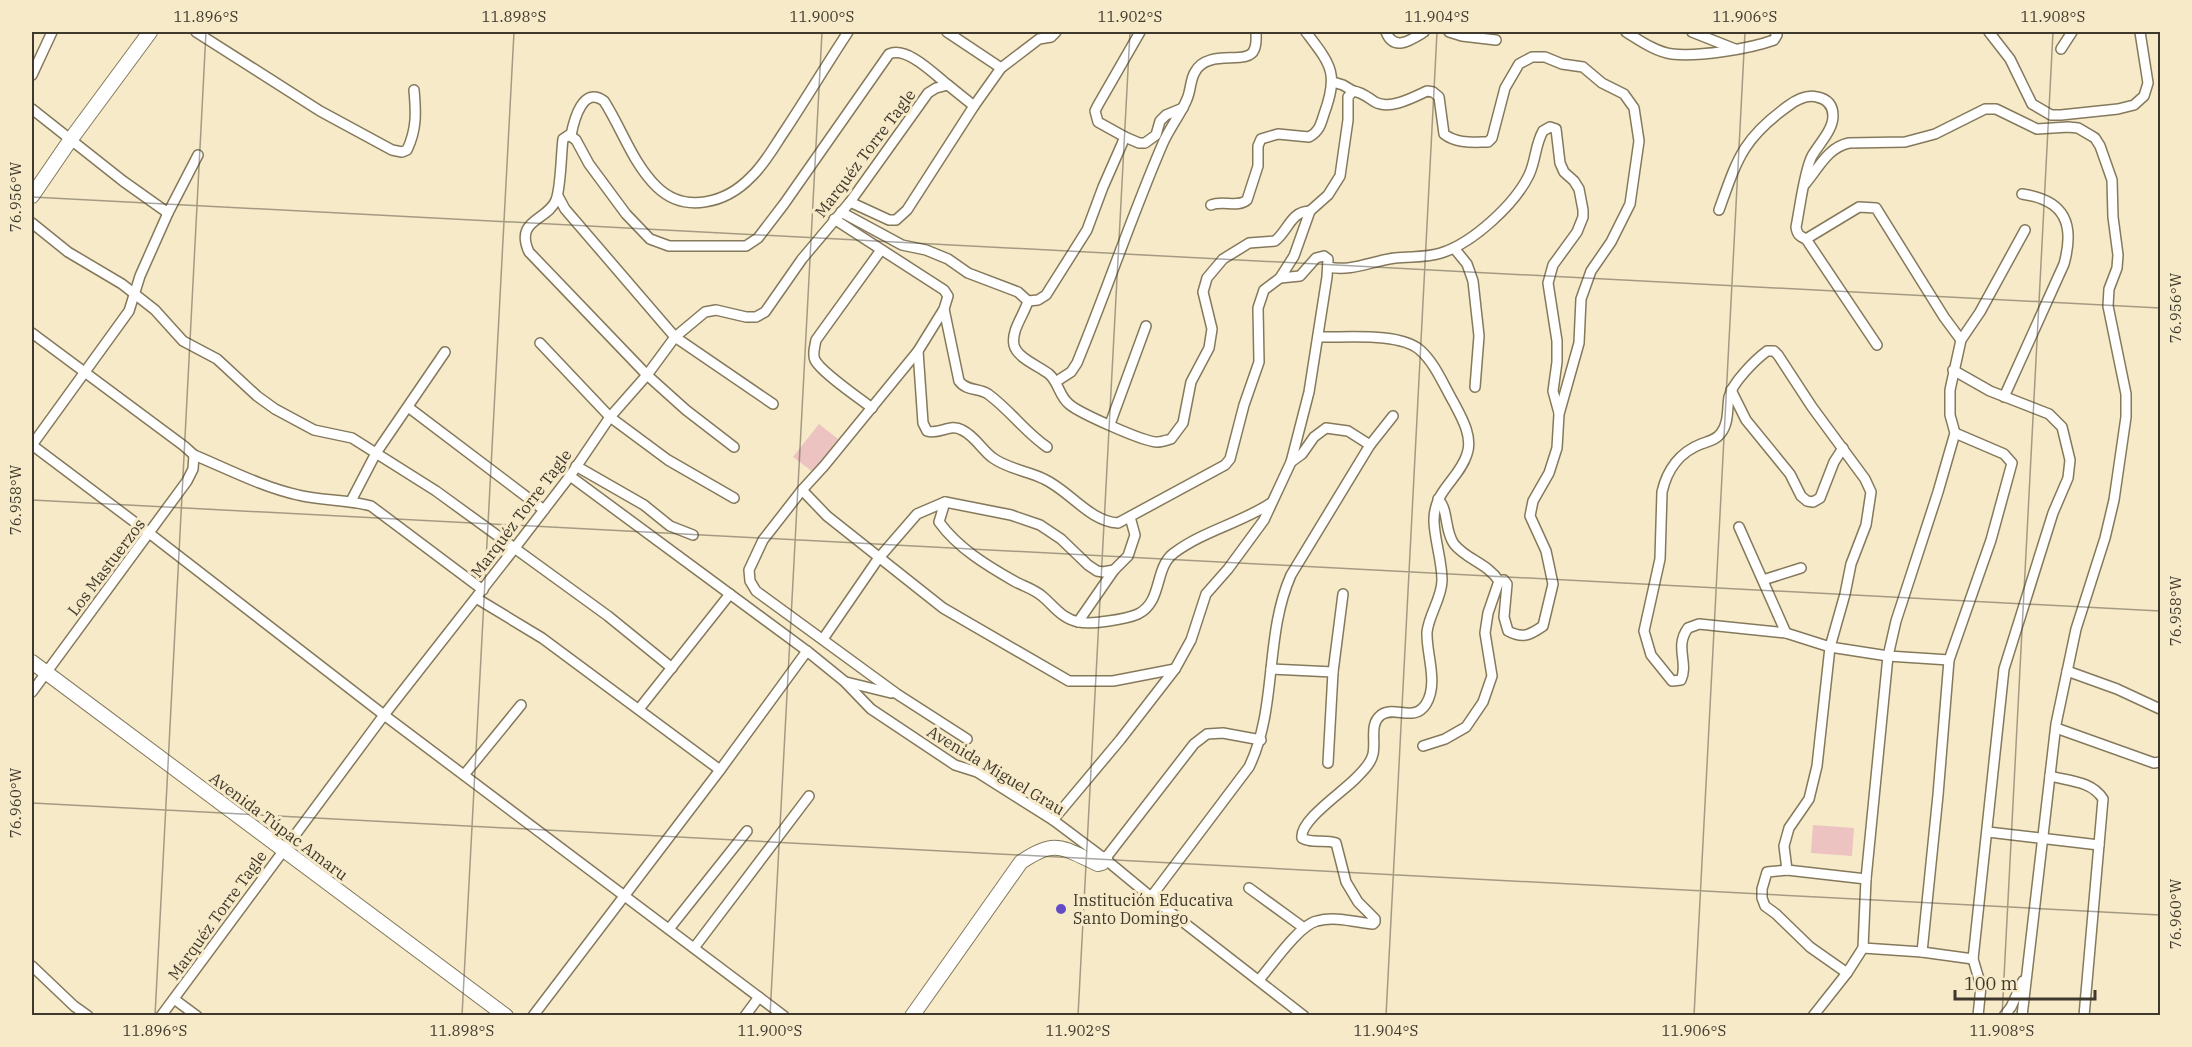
<svg xmlns="http://www.w3.org/2000/svg" width="2192" height="1047" viewBox="0 0 2192 1047" font-family="'IBM Plex Serif',serif">
  <rect width="100%" height="100%" fill="#f7eac9"/>
  <g fill="#ecc3c0">
    <polygon points="819,424 838,439 813,472 793,457"/>
    <polygon points="1813,825 1854,828 1852,856 1811,853"/>
  </g>
  <g fill="none" stroke-linecap="round" stroke-linejoin="round">
    <defs>
      <g id="street">
        <path d="M196,32L320,111L392,150L402,152L407,150C417,129 416,112 414,90"/>
        <polyline points="947,32 1001,68"/>
        <polyline points="1140,32 1098,105 1095,111 1098,122 1125,137 1139,143 1145,143 1156,135 1160,121 1166,115 1183,108"/>
        <path d="M1386,32C1394,52 1411,40 1424,32"/>
        <polyline points="1449,32 1462,36 1496,40"/>
        <path d="M1626,32C1639,40 1656,52 1672,54C1698,57 1749,49 1774,40L1777,35L1775,32"/>
        <polyline points="1692,32 1735,49"/>
        <polyline points="1989,32 2010,59 2032,104 2051,115 2061,115 2118,109 2134,105 2144,96 2148,83 2140,32"/>
        <polyline points="2061,49 2072,32"/>
        <polyline points="32,75 52,32"/>
        <polyline points="1333,82 1343,85 1353,91"/>
        <polyline points="32,109 123,181 168,213"/>
        <path d="M571,135C574,120 583,85 604,101C622,129 633,164 657,187C685,214 726,203 751,177C765,164 775,145 786,129C807,97 827,64 848,32"/>
        <path d="M1805,184C1818,169 1828,147 1849,143L1905,142L1935,134L1985,109H1996L2037,129L2068,127L2078,128L2090,135L2095,138L2100,146L2112,180L2113,217L2118,255L2117,268L2109,289L2108,306L2126,394V417L2114,500L2105,538L2076,629L2056,724L2022,1016"/>
        <polyline points="558,196 565,209 675,337 773,404"/>
        <polyline points="850,202 889,220 896,220 907,210 974,106 1001,68 1039,39 1051,37 1056,32"/>
        <path d="M1211,205C1223,200 1238,208 1247,200L1258,166V146L1261,139L1278,134L1309,137C1319,132 1321,124 1324,114C1339,73 1331,65 1306,32"/>
        <path d="M1719,210C1737,160 1742,139 1788,106C1796,100 1806,94 1817,97C1827,99 1833,105 1833,116C1833,130 1819,144 1812,156C1804,171 1800,208 1796,227C1797,234 1799,236 1806,239L1859,207L1876,208L1944,317L1961,340"/>
        <path d="M841,212L902,245L926,250L948,259L968,273L1018,292L1028,301C1024,315 1011,330 1014,345C1017,358 1039,366 1049,374C1059,383 1059,396 1069,404C1079,413 1144,442 1157,442C1162,442 1167,440 1171,439L1183,423L1191,382L1209,348L1212,329L1203,292L1207,278L1223,259L1249,243L1275,241C1288,231 1291,211 1310,211"/>
        <path d="M834,219L944,290L948,296L944,309L918,351L923,423L927,431C940,435 950,423 962,430C975,436 982,450 993,458C1008,469 1028,471 1044,479C1070,491 1089,521 1118,523L1225,465L1230,459L1244,405L1259,362L1258,308L1264,290L1280,278L1294,256L1310,211L1328,195L1340,176L1348,120V97L1353,91C1362,92 1367,97 1375,102C1390,110 1412,98 1427,91L1433,92L1439,97L1444,134C1457,144 1473,142 1488,142L1492,138L1505,88L1519,64L1532,57H1545L1562,64L1583,67L1602,83L1624,94L1634,108L1639,141L1630,204L1611,242L1591,271L1581,299L1579,343L1559,414L1557,448L1549,473L1533,501L1530,516L1546,551L1553,584L1543,626C1530,635 1523,639 1508,631L1504,617L1507,584L1504,580L1499,581L1488,613L1485,633L1492,676L1483,702L1466,727L1445,739L1423,746"/>
        <polyline points="32,223 68,252 122,284 155,310 183,341 217,359 257,396 275,409 314,430 352,438 436,491 608,616 672,668"/>
        <polyline points="1806,239 1877,345"/>
        <polyline points="1454,248 1467,264 1473,281 1479,336 1475,387"/>
        <path d="M1328,267C1352,272 1371,261 1395,258C1411,256 1426,258 1441,253C1473,243 1515,204 1529,175C1536,160 1535,145 1543,131L1550,127L1556,129L1560,163L1564,172L1574,181L1579,189L1583,210V217L1577,232L1553,265L1548,283L1557,341V362L1553,391L1559,413"/>
        <polyline points="1028,301 1038,300 1046,295 1087,230 1103,187 1125,137"/>
        <path d="M944,309L959,381C966,391 979,388 988,394C1010,410 1025,432 1047,447"/>
        <path d="M32,333L184,446L194,455C228,469 262,487 298,495C322,501 347,499 371,506L483,590"/>
        <polyline points="540,343 610,417 668,460 734,498"/>
        <polyline points="918,351 824,466 802,490 763,540 749,570 750,581 756,591 897,694 967,739"/>
        <polyline points="1953,370 1990,391 2049,414 2062,427 2070,460 2068,478 2053,513 2004,669 1973,959 1981,986 1978,1016"/>
        <path d="M1057,381L1071,372L1077,363C1107,290 1132,215 1163,143C1170,127 1181,114 1187,99C1191,90 1190,80 1195,72C1207,48 1248,66 1254,50C1257,44 1256,37 1256,32"/>
        <polyline points="1731,390 1746,420 1790,474 1801,496 1807,501 1813,502 1820,498 1834,462 1843,448"/>
        <path d="M2004,397L2064,264C2075,224 2065,200 2022,194"/>
        <polyline points="408,407 544,510"/>
        <path d="M872,408C859,398 821,372 815,360C812,354 815,346 816,340L881,250"/>
        <polyline points="1110,424 1146,326"/>
        <polyline points="32,445 149,533 384,715 784,1016"/>
        <polyline points="32,445 129,311 140,276 168,213 198,155"/>
        <path d="M734,447L686,410L647,375L529,252C514,219 548,221 556,200C561,187 561,154 563,139L569,135L576,140L589,164L626,214L650,239L669,246H746L758,238L784,204L889,54C907,46 934,74 948,85"/>
        <polyline points="1291,462 1302,454 1314,437 1326,428 1348,431 1370,445"/>
        <polyline points="576,466 644,505 670,526 693,535"/>
        <polyline points="570,476 807,651 844,681 871,709 955,765 977,772 1053,820 1105,859 1151,897 1304,1016"/>
        <polyline points="802,490 827,516 943,608 1069,681 1113,681 1175,669"/>
        <path d="M1438,499C1449,510 1444,530 1454,544C1467,560 1487,563 1499,581"/>
        <polyline points="351,501 376,453 445,352"/>
        <path d="M945,502L939,522C958,548 986,565 1014,581C1023,586 1034,589 1042,596C1054,606 1062,619 1079,622C1090,625 1127,619 1138,614C1163,602 1154,567 1174,553C1203,531 1241,523 1271,503"/>
        <polyline points="1739,527 1786,633"/>
        <polyline points="1763,580 1801,568"/>
        <polyline points="476,598 542,638 720,770"/>
        <polyline points="1078,622 1114,570"/>
        <polyline points="823,639 878,559 917,514 945,502 1011,515 1040,525 1061,539 1088,565 1097,571 1103,572 1114,570 1128,556 1135,535 1130,517"/>
        <polyline points="1271,669 1333,672"/>
        <polyline points="2067,671 2117,689 2160,709"/>
        <polyline points="846,682 891,693"/>
        <polyline points="32,692 187,481 193,469 194,455"/>
        <polyline points="639,709 730,594"/>
        <polyline points="2056,728 2154,763 2160,762"/>
        <polyline points="1328,763 1333,672 1343,594"/>
        <polyline points="464,775 521,705"/>
        <path d="M2050,776C2069,781 2092,781 2103,799L2084,1016"/>
        <polyline points="1053,820 1120,740 1175,669 1191,640 1206,594 1228,569 1264,520 1291,462 1309,392 1327,277 1328,259 1324,256 1316,258 1300,276 1280,278"/>
        <polyline points="1988,832 2099,845"/>
        <polyline points="1105,859 1194,744 1207,734 1223,733 1261,740"/>
        <path d="M1787,870L1784,846L1789,828L1809,799L1817,766L1830,647L1845,594L1851,564L1866,525L1871,492L1865,479L1812,407L1778,355L1774,351H1767C1755,360 1732,383 1729,397C1727,409 1729,423 1721,433C1716,440 1709,441 1701,444C1680,452 1667,470 1662,492L1660,559L1644,631L1651,655L1672,681L1681,680C1689,663 1674,647 1688,628L1699,624L1786,633L1830,647L1888,656L1949,660"/>
        <polyline points="1249,888 1304,928"/>
        <path d="M1151,897L1249,767C1278,707 1264,636 1291,575L1370,445L1393,416"/>
        <polyline points="669,929 747,831"/>
        <polyline points="694,948 809,796"/>
        <polyline points="1863,948 1922,952 1973,959"/>
        <polyline points="1922,952 1938,795 1949,660 1991,540 2012,463 2004,454 1955,433"/>
        <polyline points="32,966 74,1006 88,1016"/>
        <polyline points="1847,973 1810,947 1776,914 1765,906 1762,898 1762,889 1767,872 1787,870 1866,879"/>
        <path d="M1259,980C1272,965 1299,925 1317,921C1334,916 1355,922 1373,924L1375,922V919L1358,902L1346,882L1336,843C1325,839 1311,844 1302,838C1299,820 1346,790 1358,776C1364,770 1371,763 1373,754C1376,741 1369,724 1381,715C1395,705 1414,723 1426,704C1439,683 1426,654 1427,632C1429,614 1442,598 1442,580C1442,561 1435,542 1434,522C1433,490 1459,480 1467,454C1473,437 1462,418 1454,403C1444,386 1435,363 1420,350C1399,332 1345,338 1318,337"/>
        <polyline points="174,999 197,1016"/>
        <polyline points="161,1016 384,715 514,549 570,476 610,417 647,375 675,337 705,312 716,310 746,317 756,317 765,312 802,259 850,202 928,93 936,88 948,85 974,106"/>
        <polyline points="533,1016 720,770 807,651"/>
        <polyline points="745,1016 759,997"/>
        <polyline points="1813,1016 1847,973 1863,948 1866,879 1888,656 1896,621 1938,492 1955,433 1950,415 1950,390 1961,340 1980,312 2025,230"/>
        <polyline points="2004,1016 2011,1007 2023,981"/>
      </g>
      <g id="secondary">
        <polyline points="32,196 71,139 150,32"/>
        <polyline points="32,662 506,1016"/>
        <path d="M912,1016L1021,862C1056,838 1062,848 1098,864L1102,863L1105,859"/>
      </g>
    </defs>
    <use href="#street" stroke="#85795c" stroke-width="12"/>
    <use href="#secondary" stroke="#85795c" stroke-width="16"/>
    <use href="#street" stroke="#fff" stroke-width="9"/>
    <use href="#secondary" stroke="#fff" stroke-width="14"/>
  </g>
  <path fill="none" stroke="#3f392d" stroke-width="1.5" stroke-opacity="0.45" d="M32,197L2160,308M32,500L2160,611M32,803L2160,915M155,1016L206,32M462,1016L514,32M770,1016L822,32M1078,1016L1130,32M1386,1016L1437,32M1694,1016L1745,32M2002,1016L2053,32"/>
  <circle fill="#624dc6" stroke="#f7eac9" stroke-width="2" cx="1061" cy="909" r="6"/>
  <g text-anchor="middle" dominant-baseline="central" stroke-width="6" stroke-linejoin="round" paint-order="stroke">
    <g font-size="16" fill="#3f392d" stroke="#f7eac9">
      <text transform="translate(865 153) rotate(-53)">Marquéz Torre Tagle</text>
      <text transform="translate(521 513) rotate(-53)">Marquéz Torre Tagle</text>
      <text transform="translate(106 567) rotate(-53)">Los Mastuerzos</text>
      <text transform="translate(996 770) rotate(31)">Avenida Miguel Grau</text>
      <text transform="translate(279 826) rotate(37)">Avenida Túpac Amaru</text>
      <text transform="translate(217 915) rotate(-54)">Marquéz Torre Tagle</text>
    </g>
    <g font-size="16" fill="#3f392d" stroke="#f7eac9" text-anchor="start">
      <text x="1073" y="900">Institución Educativa<tspan x="1073" dy="18">Santo Domingo</tspan></text>
    </g>
  </g>
  <rect width="2192" height="1047" fill="none" stroke="#f7eac9" stroke-width="66"/>
  <path d="M1955 990v9h140v-9" fill="none" stroke="#3f392d" stroke-width="3"/>
  <text x="1964" y="990" font-size="18" fill="#3f392d" stroke="#f7eac9" stroke-width="4.5" paint-order="stroke">100 m</text>
  <rect x="33" y="33" width="2126" height="981" fill="none" stroke="#3f392d" stroke-width="2"/>
  <g font-size="15" text-anchor="middle" fill="#3f392d">
    <text x="206" y="22">11.896°S</text>
    <text x="514" y="22">11.898°S</text>
    <text x="822" y="22">11.900°S</text>
    <text x="1130" y="22">11.902°S</text>
    <text x="1437" y="22">11.904°S</text>
    <text x="1745" y="22">11.906°S</text>
    <text x="2053" y="22">11.908°S</text>
    <text transform="translate(16 197) rotate(-90)" y="5">76.956°W</text>
    <text transform="translate(2176 308) rotate(-90)" y="5">76.956°W</text>
    <text transform="translate(16 500) rotate(-90)" y="5">76.958°W</text>
    <text transform="translate(2176 611) rotate(-90)" y="5">76.958°W</text>
    <text transform="translate(16 803) rotate(-90)" y="5">76.960°W</text>
    <text transform="translate(2176 914) rotate(-90)" y="5">76.960°W</text>
    <text x="155" y="1036">11.896°S</text>
    <text x="462" y="1036">11.898°S</text>
    <text x="770" y="1036">11.900°S</text>
    <text x="1078" y="1036">11.902°S</text>
    <text x="1386" y="1036">11.904°S</text>
    <text x="1694" y="1036">11.906°S</text>
    <text x="2002" y="1036">11.908°S</text>
  </g>
</svg>
